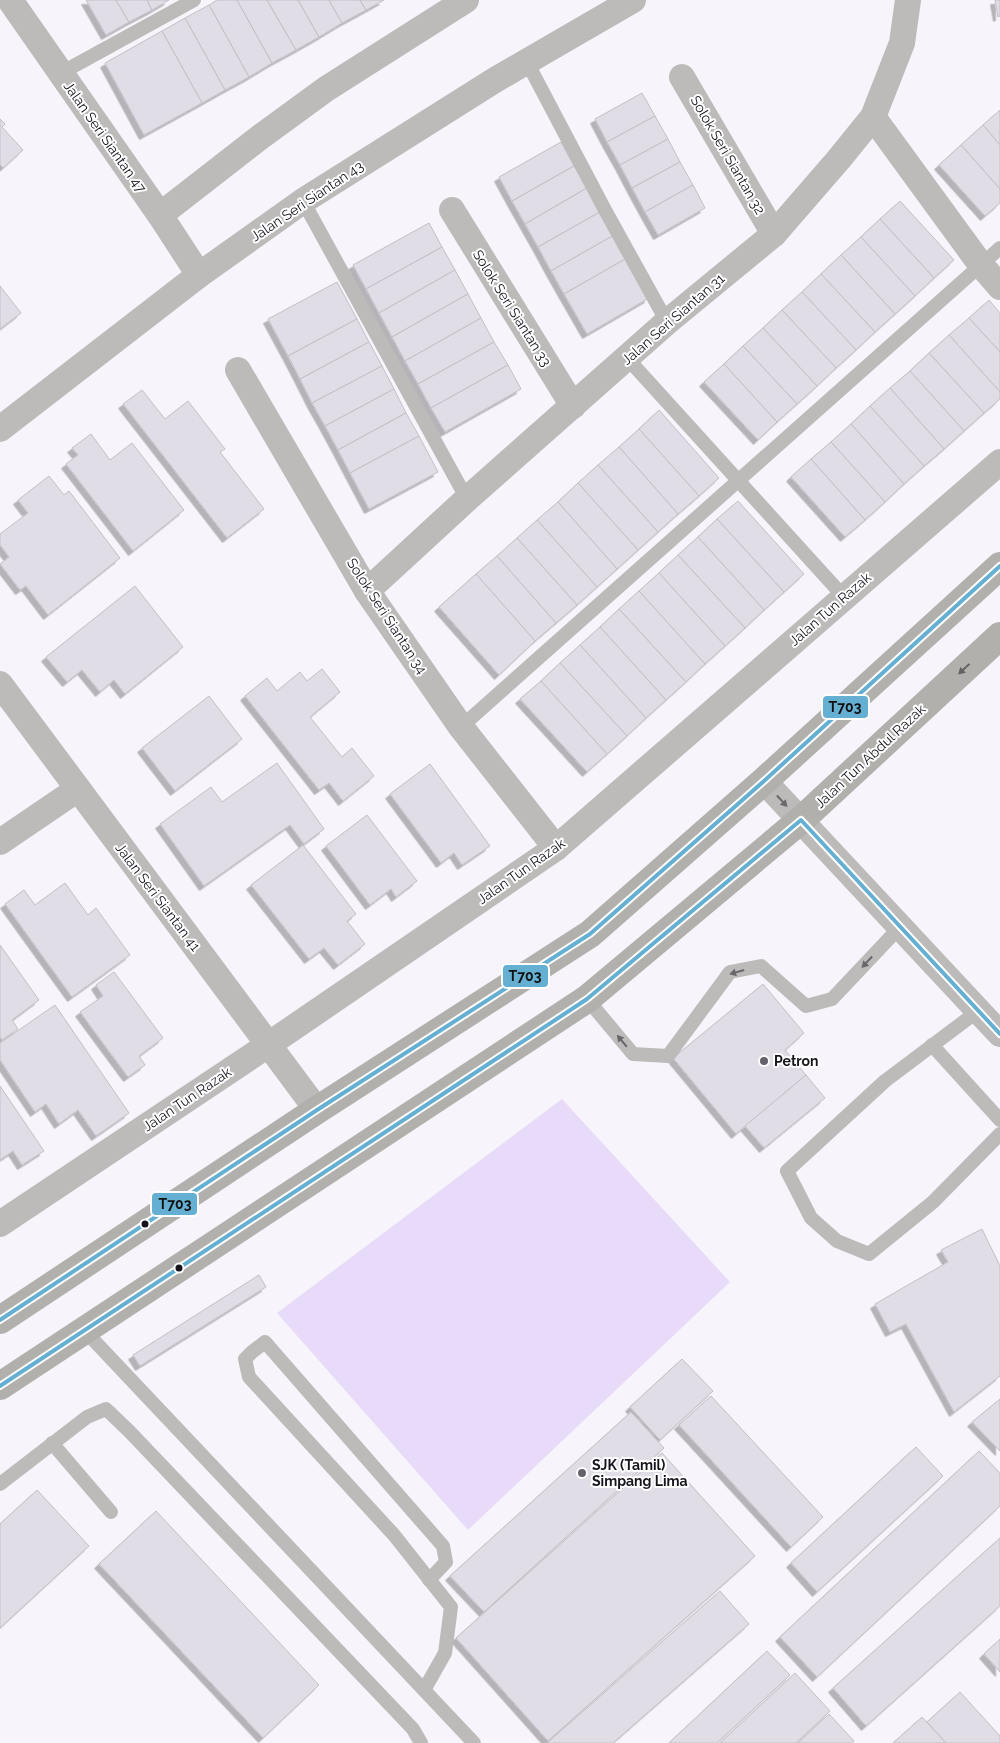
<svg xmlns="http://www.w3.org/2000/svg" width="1000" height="1743" viewBox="0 0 1000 1743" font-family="Raleway,sans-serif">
  <defs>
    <filter id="shadow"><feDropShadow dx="-4.5" dy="4.5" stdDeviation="0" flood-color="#0004"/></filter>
  </defs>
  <rect width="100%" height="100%" fill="#f7f4fb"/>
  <polygon fill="#e8dbfa" points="562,1099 730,1282 468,1530 277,1313"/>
  <g fill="#e0dde6" stroke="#c2bfc7" filter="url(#shadow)">
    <polygon points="86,0 116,0 129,22 106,35"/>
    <polygon points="116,0 147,0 152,10 129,22"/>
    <polygon points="147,0 169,0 152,10"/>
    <polygon points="217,0 237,0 272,63 249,77 209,5"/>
    <polygon points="237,0 267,0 296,50 272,63"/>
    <polygon points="267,0 298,0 319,37 296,50"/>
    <polygon points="298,0 329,0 342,23 319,37"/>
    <polygon points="329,0 360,0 366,10 342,23"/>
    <polygon points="360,0 384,0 366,10"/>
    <polygon points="995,0 1000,0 1000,16 998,17"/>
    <polygon points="209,5 249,77 225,90 185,18"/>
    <polygon points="185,18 225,90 202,103 162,31"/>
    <polygon points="162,31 202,103 144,135 105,63"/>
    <polygon points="642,93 655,116 607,142 595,119"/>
    <polygon points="1000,110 1000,145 983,125"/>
    <polygon points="655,116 668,139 620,165 607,142"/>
    <polygon points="0,119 5,124 2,127 23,150 3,168 0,165"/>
    <polygon points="983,125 1000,145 1000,189 961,145"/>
    <polygon points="668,139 680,162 632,188 620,165"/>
    <polygon points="561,142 574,166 512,201 499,177"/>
    <polygon points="961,145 1000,189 1000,203 985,216 939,165"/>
    <polygon points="680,162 693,185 645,212 632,188"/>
    <polygon points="574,166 587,188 525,224 512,201"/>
    <polygon points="693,185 705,208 658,235 645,212"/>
    <polygon points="587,188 600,212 538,247 525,224"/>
    <polygon points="900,201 954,260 934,278 880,219"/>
    <polygon points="600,212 614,235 551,271 538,247"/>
    <polygon points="880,219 934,278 915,296 861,237"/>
    <polygon points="429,223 442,247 366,289 353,265"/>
    <polygon points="614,235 627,258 564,294 551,271"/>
    <polygon points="861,237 915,296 895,314 841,255"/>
    <polygon points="442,247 455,270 379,313 366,289"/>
    <polygon points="841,255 895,314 875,332 821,274"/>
    <polygon points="627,258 649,298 587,334 564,294"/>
    <polygon points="455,270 468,294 392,337 379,313"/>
    <polygon points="821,274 875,332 856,350 802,292"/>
    <polygon points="337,282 357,319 288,356 268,319"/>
    <polygon points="0,286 21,313 0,329"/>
    <polygon points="802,292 856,350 836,368 782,310"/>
    <polygon points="468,294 481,318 405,361 392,337"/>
    <polygon points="989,300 1000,313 1000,352 969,318"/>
    <polygon points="782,310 836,368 817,386 763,328"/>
    <polygon points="481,318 494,342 418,384 405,361"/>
    <polygon points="969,318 1000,352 1000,392 949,335"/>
    <polygon points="357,319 369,342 300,379 288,356"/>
    <polygon points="763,328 817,386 797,404 743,346"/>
    <polygon points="949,335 1000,392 1000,399 984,413 929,353"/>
    <polygon points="369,342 382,366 312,403 300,379"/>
    <polygon points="494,342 508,365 431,408 418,384"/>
    <polygon points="743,346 797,404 777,422 724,364"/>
    <polygon points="929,353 984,413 964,431 910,371"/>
    <polygon points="724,364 777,422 758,440 704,382"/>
    <polygon points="508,365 521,389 445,432 431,408"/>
    <polygon points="382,366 394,389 325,426 312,403"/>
    <polygon points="910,371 964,431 944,449 890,388"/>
    <polygon points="890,388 944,449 924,466 870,406"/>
    <polygon points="394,389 406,413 338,450 325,426"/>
    <polygon points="142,390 165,419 188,401 225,449 220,452 264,509 227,538 123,404"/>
    <polygon points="870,406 924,466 904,484 851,424"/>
    <polygon points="659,410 719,478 699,496 639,429"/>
    <polygon points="406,413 419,436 350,473 338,450"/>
    <polygon points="851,424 904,484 885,502 831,442"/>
    <polygon points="639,429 699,496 678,514 619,447"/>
    <polygon points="91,434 110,460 132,443 184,510 133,551 66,464 78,455 72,448"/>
    <polygon points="419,436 438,472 369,509 350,473"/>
    <polygon points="831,442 885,502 865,520 811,459"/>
    <polygon points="619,447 678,514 658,532 598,465"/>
    <polygon points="811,459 865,520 845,537 791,477"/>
    <polygon points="598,465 658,532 638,550 578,483"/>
    <polygon points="49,476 64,495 69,491 120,558 48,615 26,586 20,590 0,564 9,557 0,545 0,534 28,513 18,500"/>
    <polygon points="578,483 638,550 617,569 558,502"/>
    <polygon points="738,501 804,574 784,592 717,519"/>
    <polygon points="558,502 617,569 597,587 537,520"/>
    <polygon points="717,519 784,592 764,610 698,537"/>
    <polygon points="537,520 597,587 577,605 517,538"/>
    <polygon points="698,537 764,610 745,628 678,555"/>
    <polygon points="517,538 577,605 556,623 497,556"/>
    <polygon points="678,555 745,628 725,646 659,573"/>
    <polygon points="497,556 556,623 535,641 476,574"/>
    <polygon points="659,573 725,646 705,664 639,591"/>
    <polygon points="476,574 535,641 499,675 439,607"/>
    <polygon points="135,586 183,647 125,694 114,680 100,692 82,670 67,682 46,657"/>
    <polygon points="639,591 705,664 686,682 619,609"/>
    <polygon points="619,609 686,682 666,700 600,627"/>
    <polygon points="600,627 666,700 646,718 580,645"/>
    <polygon points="580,645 646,718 627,736 560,663"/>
    <polygon points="560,663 627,736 607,754 541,681"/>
    <polygon points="322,669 340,692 310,717 342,757 352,748 374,776 343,801 329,783 319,790 245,696 267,678 277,691 300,672 307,681"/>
    <polygon points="541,681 607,754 587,772 520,699"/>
    <polygon points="209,696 242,739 175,791 142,748"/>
    <polygon points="277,763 324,829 304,844 290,825 204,886 160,824 211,787 222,802"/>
    <polygon points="430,764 490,846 462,865 454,853 441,863 390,794"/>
    <polygon points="367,815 417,881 396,897 391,889 370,905 326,846"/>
    <polygon points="303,845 356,914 347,921 365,944 338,965 324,948 309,959 251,885"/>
    <polygon points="65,883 88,915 96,908 130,955 72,997 5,904 24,890 35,905"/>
    <polygon points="0,945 39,1000 12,1020 18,1029 2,1040 0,1037"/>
    <polygon points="114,972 163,1038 139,1056 145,1065 128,1077 80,1012 103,996 96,985"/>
    <polygon points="763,984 804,1033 785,1050 806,1075 736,1134 673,1058"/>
    <polygon points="55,1005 129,1113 96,1136 78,1110 59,1124 46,1104 35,1112 0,1060 0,1043"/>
    <polygon points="806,1075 825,1098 764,1148 745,1126"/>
    <polygon points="0,1086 44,1151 22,1165 13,1151 0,1160"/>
    <polygon points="982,1229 1000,1266 1000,1376 954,1412 906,1324 890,1332 875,1304 948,1262 941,1250"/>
    <polygon points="259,1275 266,1287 140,1366 133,1355"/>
    <polygon points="682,1359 713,1391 660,1440 630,1407"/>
    <polygon points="711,1396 823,1517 791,1547 679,1425"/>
    <polygon points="1000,1399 1000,1451 972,1422"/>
    <polygon points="631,1412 664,1448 484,1612 450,1576"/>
    <polygon points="916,1447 943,1476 817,1592 791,1563"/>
    <polygon points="979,1451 1000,1473 1000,1506 817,1677 780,1637"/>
    <polygon points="662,1453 755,1556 548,1741 456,1638"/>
    <polygon points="37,1490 89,1546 0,1628 0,1524"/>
    <polygon points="156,1511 319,1685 263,1738 99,1564"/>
    <polygon points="1000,1538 1000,1606 866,1726 833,1688"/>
    <polygon points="720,1591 749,1624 613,1743 547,1743"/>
    <polygon points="1000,1639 1000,1672 984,1654"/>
    <polygon points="767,1651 790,1675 717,1743 669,1743"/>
    <polygon points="795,1673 830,1711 796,1743 720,1743"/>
    <polygon points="960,1692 1000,1736 1000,1743 946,1743 927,1722"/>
    <polygon points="829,1714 854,1741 851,1743 798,1743"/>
    <polygon points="922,1717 946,1743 893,1743"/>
  </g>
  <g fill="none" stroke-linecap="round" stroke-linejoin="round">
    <g stroke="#bcbbb9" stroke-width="14">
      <polyline points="527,62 605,210 667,322"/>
      <polyline points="61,73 194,0"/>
      <polyline points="303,201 467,499"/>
      <polyline points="627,358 844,597"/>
      <polyline points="461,727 1000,248"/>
      <polyline points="587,999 633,1054 668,1056 730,972 761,966 806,1006 832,999 900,927"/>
      <polyline points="978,1011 885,1081 787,1171 811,1218 837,1241 869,1254 933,1202 1000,1134"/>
      <polyline points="932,1045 1000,1120"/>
      <polyline points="85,1331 474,1743"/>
      <polyline points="52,1443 111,1512"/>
      <polyline points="0,1484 87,1417 106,1409 129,1431 413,1729 421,1743"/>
      <polyline points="424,1690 445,1653 451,1607 394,1535 249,1377 245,1359 252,1352 265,1342 443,1546 446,1562 429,1580"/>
    </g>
    <g stroke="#bcbbb9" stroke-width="26">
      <polyline points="10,0 160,215 199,275"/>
      <polyline points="682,77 774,234"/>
      <polyline points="873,117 981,265 1000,287"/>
      <polyline points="452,210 573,406"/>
      <polyline points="160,215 259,138 326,89 466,0"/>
      <polyline points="238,370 367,591 461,727 556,848"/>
      <polyline points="0,429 199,275 303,201 495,80 633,0"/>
      <polyline points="367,591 467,499 667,322 774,234 839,159 873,117 902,43 908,0"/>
      <polyline points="0,684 317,1110"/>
      <polyline points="764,781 1000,1034"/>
      <polyline points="0,842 78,789"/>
      <polyline points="0,1224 268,1045 556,848 1000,462"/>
    </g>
    <g stroke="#b2b0ac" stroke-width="28">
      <polyline points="0,1320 317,1110 590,934 764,781 1000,566"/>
      <polyline points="0,1386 587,999 801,820 1000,636"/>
    </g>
    <defs>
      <g id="bus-1">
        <polyline points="0,1320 317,1110 590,934 764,781 1000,566"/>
        <polyline points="0,1386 587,999 801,820 1000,1034"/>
      </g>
    </defs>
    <use href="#bus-1" stroke="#fff" stroke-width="8"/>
    <use href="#bus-1" stroke="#64afd2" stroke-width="4"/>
  </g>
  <defs><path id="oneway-solid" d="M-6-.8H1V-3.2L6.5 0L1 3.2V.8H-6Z" transform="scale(1.25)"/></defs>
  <use fill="#646264" href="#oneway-solid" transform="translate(964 669) rotate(137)"/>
  <g fill="#6a676b">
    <use href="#oneway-solid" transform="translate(782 801) rotate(47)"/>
    <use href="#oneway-solid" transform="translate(867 962) rotate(133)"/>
    <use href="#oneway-solid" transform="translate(737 972) rotate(164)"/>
    <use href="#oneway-solid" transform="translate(622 1041) rotate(-130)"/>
  </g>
  <g fill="#65626b" stroke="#fff" stroke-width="2">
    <circle cx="764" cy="1061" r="5"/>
    <circle cx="582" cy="1473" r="5"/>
  </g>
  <g fill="#17131d" stroke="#fff" stroke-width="2">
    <circle cx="145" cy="1224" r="4.5"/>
    <circle cx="179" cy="1268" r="4.5"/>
  </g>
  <g text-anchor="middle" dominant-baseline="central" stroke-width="4" stroke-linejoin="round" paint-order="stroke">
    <g font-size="14" fill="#17131d" stroke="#fff">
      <text transform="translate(105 137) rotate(55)">Jalan Seri Siantan 47</text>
      <text transform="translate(728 155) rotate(60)">Solok Seri Siantan 32</text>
      <text transform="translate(307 201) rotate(-34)">Jalan Seri Siantan 43</text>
      <text transform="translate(512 308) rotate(58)">Solok Seri Siantan 33</text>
      <text transform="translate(673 319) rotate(-41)">Jalan Seri Siantan 31</text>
      <text transform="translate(830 609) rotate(-41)">Jalan Tun Razak</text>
      <text transform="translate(387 616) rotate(57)">Solok Seri Siantan 34</text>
      <text transform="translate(870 756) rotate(-43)">Jalan Tun Abdul Razak</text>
      <text transform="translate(521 871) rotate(-35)">Jalan Tun Razak</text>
      <text transform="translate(158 897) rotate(53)">Jalan Seri Siantan 41</text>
      <text transform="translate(187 1099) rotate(-34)">Jalan Tun Razak</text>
    </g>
    <g font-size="14" font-weight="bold" fill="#17131d" stroke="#fff" text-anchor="start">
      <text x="774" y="1061">Petron</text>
      <text x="592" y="1465">SJK (Tamil)<tspan x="592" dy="16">Simpang Lima</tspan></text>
    </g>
  </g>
  <g stroke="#fff" stroke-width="2">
    <rect x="822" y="695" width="47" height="24" rx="5" fill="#64afd2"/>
    <rect x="502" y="964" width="47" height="24" rx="5" fill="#64afd2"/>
    <rect x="151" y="1192" width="47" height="24" rx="5" fill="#64afd2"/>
  </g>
  <g font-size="14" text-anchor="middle" font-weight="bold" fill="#111">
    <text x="845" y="712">T703</text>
    <text x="525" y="981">T703</text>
    <text x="175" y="1209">T703</text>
  </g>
</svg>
